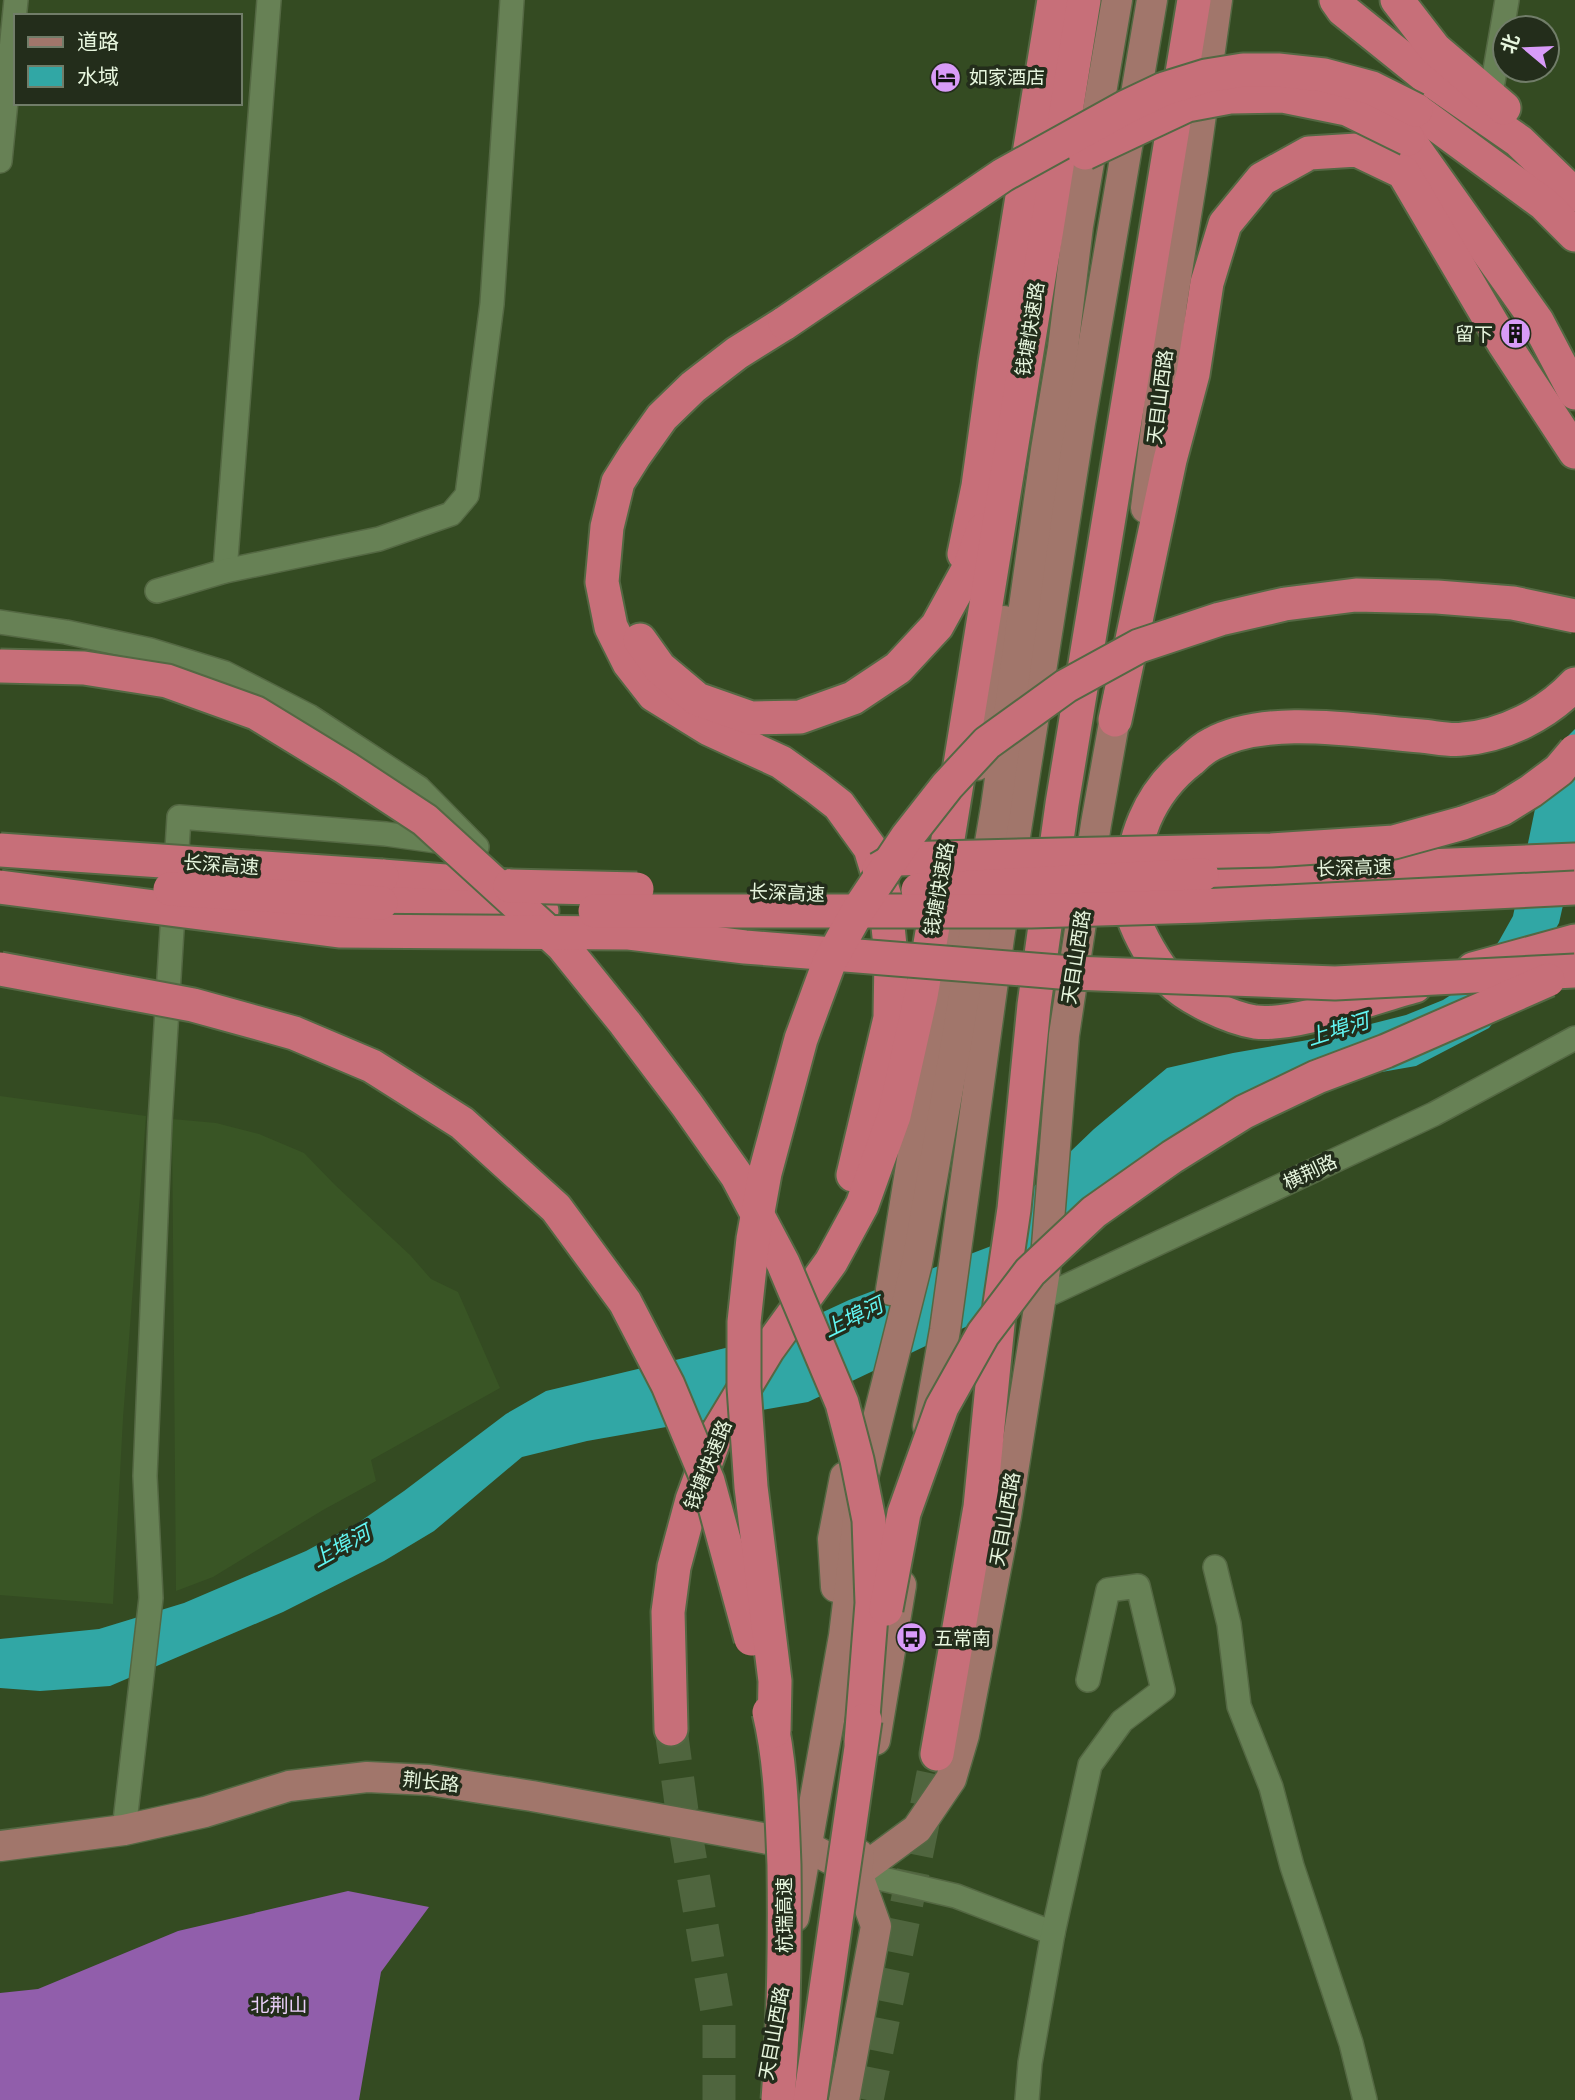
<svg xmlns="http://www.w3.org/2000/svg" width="1575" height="2100" viewBox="0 0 1575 2100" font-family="Cabin,'Noto Sans SC',sans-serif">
  <rect width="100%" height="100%" fill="#344b22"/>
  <g fill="#395525">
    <polygon points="0,1096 146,1116 123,1418 113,1604 0,1595"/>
    <polygon points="172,1119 216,1123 259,1134 304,1153 335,1185 410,1255 431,1279 458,1292 500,1388 371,1460 376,1481 323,1510 213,1577 176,1591"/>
  </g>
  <polygon fill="#915eab" points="348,1891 429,1907 381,1972 359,2100 0,2100 0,1993 38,1989 178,1931"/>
  <polygon fill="#31a7a5" points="1575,729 1575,852 1559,923 1524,984 1489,1028 1416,1066 1336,1080 1133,1190 976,1322 808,1402 587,1441 522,1457 434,1531 384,1561 283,1612 110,1686 40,1691 0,1688 0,1639 99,1629 184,1603 306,1551 358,1523 404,1491 506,1414 546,1391 767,1338 849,1300 994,1245 1023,1197 1094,1129 1167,1068 1233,1053 1308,1040 1406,1015 1443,1000 1468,984 1499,941 1513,916 1542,775 1556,748"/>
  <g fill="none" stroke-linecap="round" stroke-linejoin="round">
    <g stroke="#4f653e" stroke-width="33" stroke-dasharray="33 17" stroke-linecap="butt">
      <polyline points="671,1729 682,1811 719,2023 719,2100"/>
      <polyline points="867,2100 937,1754"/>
    </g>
    <defs>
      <g id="minor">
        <polyline points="1493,82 1507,0"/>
        <polyline points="0,161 16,0"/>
        <polyline points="225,571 269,0"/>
        <polyline points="157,591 225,571 379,539 451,514 467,495 492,304 512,0"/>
        <polyline points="0,622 66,632 150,650 225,673 309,716 419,788 477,847"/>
        <polyline points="1041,1298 1434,1114 1575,1038"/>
        <polyline points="1215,1567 1229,1624 1239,1706 1271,1787 1292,1866 1351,2043 1365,2100"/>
        <polyline points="124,1830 151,1598 145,1476 160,1122 179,817 386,834 450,843"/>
        <polyline points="857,1873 956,1896 1053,1933"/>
        <polyline points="1027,2100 1030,2063 1053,1933 1090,1765 1122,1721 1163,1690 1138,1586 1108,1590 1088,1680"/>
      </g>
      <g id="major">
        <polyline points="1146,508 1172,302 1193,172 1217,0"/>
        <polyline points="977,765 1004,621"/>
        <polyline points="891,1290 955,893"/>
        <polyline points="928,1426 945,1330 999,938 1080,423 1152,0"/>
        <polyline points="836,1587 833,1539 845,1477"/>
        <polyline points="875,1740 901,1585"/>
        <polyline points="0,1846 124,1830 205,1812 289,1786 367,1777 429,1780 532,1796 806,1846 857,1873 917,1829 951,1779 964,1735 1006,1516 1045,1270 1064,1035 1096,824 1119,695"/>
        <polyline points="794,1917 844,1636 863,1478 917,1263 957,1038 996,807 1046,450 1063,348 1078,226 1117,0"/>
        <polyline points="844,2100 876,1926 857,1873 859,1855"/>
      </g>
      <g id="highway">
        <polyline points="1336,0 1343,10 1425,76 1519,141 1575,195"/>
        <polyline points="1397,0 1435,49 1504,108"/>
        <polyline points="1416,110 1544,204 1575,235"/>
        <polyline points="1408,139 1537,321 1575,393"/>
        <polyline points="785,323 737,353 693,387 662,417 635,455 618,482 607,527 602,582 611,627 629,663 654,695 709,729 781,762 816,787 839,805 870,848 885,897 891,956 890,1018 853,1175"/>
        <polyline points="964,554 978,486 995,363 1054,0"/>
        <polyline points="640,640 660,668 697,699 751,718 800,717 853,698 898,668 937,626 970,566 983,530"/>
        <polyline points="1115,720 1170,460 1193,374 1207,283 1225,224 1262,179 1309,153 1357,150 1403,172 1503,342 1575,452"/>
        <polyline points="1202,875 1575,860"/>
        <polyline points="382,876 510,886"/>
        <polyline points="381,903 542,911"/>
        <polyline points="1473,969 1575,941"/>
        <path d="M1415,986C1373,997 1296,1027 1255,1022C1230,1018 1187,998 1170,980C1156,965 1139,935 1133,916C1132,909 1132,901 1132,895C1129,842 1149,792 1191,760C1197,754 1204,748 1212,744C1268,714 1358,731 1421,736C1434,737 1450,741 1463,739C1504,736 1547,714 1575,684"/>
        <polyline points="671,1729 668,1612 674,1567 692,1500 716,1435 768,1349 831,1262 862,1205 894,1116 921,996 947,845 1084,0"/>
        <polyline points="937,1754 980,1507 1000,1304 1014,1209 1034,1005 1062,804 1194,0"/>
      </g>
    </defs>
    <use href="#minor" stroke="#546843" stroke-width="26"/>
    <use href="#major" stroke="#546843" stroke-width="33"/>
    <use href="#highway" stroke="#546843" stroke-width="37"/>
    <use href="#minor" stroke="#678155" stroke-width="23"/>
    <use href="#major" stroke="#a1766b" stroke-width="30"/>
    <use href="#highway" stroke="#c76f79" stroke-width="33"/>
    <defs>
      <g id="highway-bridge">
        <polyline points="1085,153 1187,105 1230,97 1283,96 1347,109 1408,139"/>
        <polyline points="785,323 1003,175 1126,107 1164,89 1206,76 1243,70 1278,70 1324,75 1372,88 1416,110"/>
        <polyline points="0,666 84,668 167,681 256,713 346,768 425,820 562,945 625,1023 687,1105 737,1176 783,1263 842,1403 857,1460 869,1520 872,1603 861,1742"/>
        <polyline points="0,850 382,876"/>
        <polyline points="879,869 896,859 1271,850 1394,842 1463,823 1502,809 1531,791 1559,770 1575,751"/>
        <polyline points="510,886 637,889"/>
        <polyline points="0,887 339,931 629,933 745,947 1072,973 1335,983 1575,971"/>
        <polyline points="170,889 381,903"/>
        <polyline points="918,890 1202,875"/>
        <polyline points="595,911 1031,911 1201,906 1575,888"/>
        <polyline points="0,969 193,1005 294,1033 372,1066 462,1123 556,1208 625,1302 668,1385 708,1481 751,1639"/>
        <polyline points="886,1609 904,1513 942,1407 983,1334 1030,1272 1094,1212 1172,1157 1244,1112 1317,1077 1386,1051 1548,980"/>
        <path d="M769,1712C781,1762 782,1814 784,1865C785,1944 784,2022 778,2100"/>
        <polyline points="774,1731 775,1681 751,1487 744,1387 744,1322 753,1239 765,1173 801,1039 829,963 859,909 907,837 947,786 987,743 1066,686 1139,646 1220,619 1285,604 1356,595 1437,597 1513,603 1575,616"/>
        <polyline points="810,2100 865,1720"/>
      </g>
    </defs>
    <use href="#highway-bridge" stroke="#546843" stroke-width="37" stroke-linecap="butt"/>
    <use href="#highway-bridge" stroke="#c76f79" stroke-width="33"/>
  </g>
  <defs>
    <symbol id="hotel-disc" viewBox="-11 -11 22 22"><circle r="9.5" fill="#d89bf8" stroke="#232d1b"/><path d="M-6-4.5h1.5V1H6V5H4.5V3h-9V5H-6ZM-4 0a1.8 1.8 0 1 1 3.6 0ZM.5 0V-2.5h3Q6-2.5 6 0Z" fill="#111"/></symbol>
    <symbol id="building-disc" viewBox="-11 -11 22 22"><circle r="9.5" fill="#d89bf8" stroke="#232d1b"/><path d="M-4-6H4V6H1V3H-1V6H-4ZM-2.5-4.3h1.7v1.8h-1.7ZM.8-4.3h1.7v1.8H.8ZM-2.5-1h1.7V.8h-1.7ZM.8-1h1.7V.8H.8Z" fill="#111"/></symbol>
    <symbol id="bus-disc" viewBox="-11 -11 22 22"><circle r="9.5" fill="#d89bf8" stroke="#232d1b"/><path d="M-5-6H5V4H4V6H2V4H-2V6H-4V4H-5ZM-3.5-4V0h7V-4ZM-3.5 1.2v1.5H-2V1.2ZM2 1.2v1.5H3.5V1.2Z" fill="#111"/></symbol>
  </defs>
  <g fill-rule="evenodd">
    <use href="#hotel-disc" x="928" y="60" width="35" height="35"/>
    <use href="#building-disc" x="1498" y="316" width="35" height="35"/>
    <use href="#bus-disc" x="894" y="1620" width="35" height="35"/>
  </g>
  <g text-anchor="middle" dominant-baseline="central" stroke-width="7" stroke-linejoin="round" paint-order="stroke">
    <g font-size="19" fill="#e7f6de" stroke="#232d1b" text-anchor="start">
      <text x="969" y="77">如家酒店</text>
      <text x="1493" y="334" text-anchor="end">留下</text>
      <text x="934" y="1638">五常南</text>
    </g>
    <g font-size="19" fill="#e7f6de" stroke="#232d1b">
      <text transform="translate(1030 329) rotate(-81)">钱塘快速路</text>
      <text transform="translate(1160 397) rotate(-83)">天目山西路</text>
      <text transform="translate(221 865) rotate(4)">长深高速</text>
      <text transform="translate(1354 868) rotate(-2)">长深高速</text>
      <text transform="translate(939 889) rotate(-80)">钱塘快速路</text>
      <text transform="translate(787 893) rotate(2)">长深高速</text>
      <text transform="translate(1076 957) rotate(-81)">天目山西路</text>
      <text transform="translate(1310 1172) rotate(-25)">横荆路</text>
      <text transform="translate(708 1465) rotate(-68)">钱塘快速路</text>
      <text transform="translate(1005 1519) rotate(-80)">天目山西路</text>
      <text transform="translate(431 1782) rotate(6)">荆长路</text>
      <text transform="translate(784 1915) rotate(-90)">杭瑞高速</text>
      <text transform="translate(774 2033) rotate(-80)">天目山西路</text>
    </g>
    <g font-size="19" fill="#ebd0fa" stroke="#232d1b">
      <text x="279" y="2005">北荆山</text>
    </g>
    <g font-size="21" font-style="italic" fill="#62f6f3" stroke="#232d1b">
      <text transform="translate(1338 1029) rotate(-17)">上埠河</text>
      <text transform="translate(853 1317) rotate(-26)">上埠河</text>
      <text transform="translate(341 1546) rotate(-29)">上埠河</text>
    </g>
  </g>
  <rect x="14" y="14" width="228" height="91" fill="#232d1b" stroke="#717d69" stroke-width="2"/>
  <rect x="28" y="37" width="35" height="10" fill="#a1766b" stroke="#717d69" stroke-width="2"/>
  <text x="77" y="49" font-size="21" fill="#e7f6de">道路</text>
  <rect x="28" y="66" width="35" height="21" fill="#31a7a5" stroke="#717d69" stroke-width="2"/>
  <text x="77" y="84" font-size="21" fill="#e7f6de">水域</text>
  <g transform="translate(1526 49) rotate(289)"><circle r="33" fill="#232d1b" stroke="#717d69" stroke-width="2"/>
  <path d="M0-5L12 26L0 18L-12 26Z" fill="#d89bf8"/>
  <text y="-10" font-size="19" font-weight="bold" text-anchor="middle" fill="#e7f6de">北</text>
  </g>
</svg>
